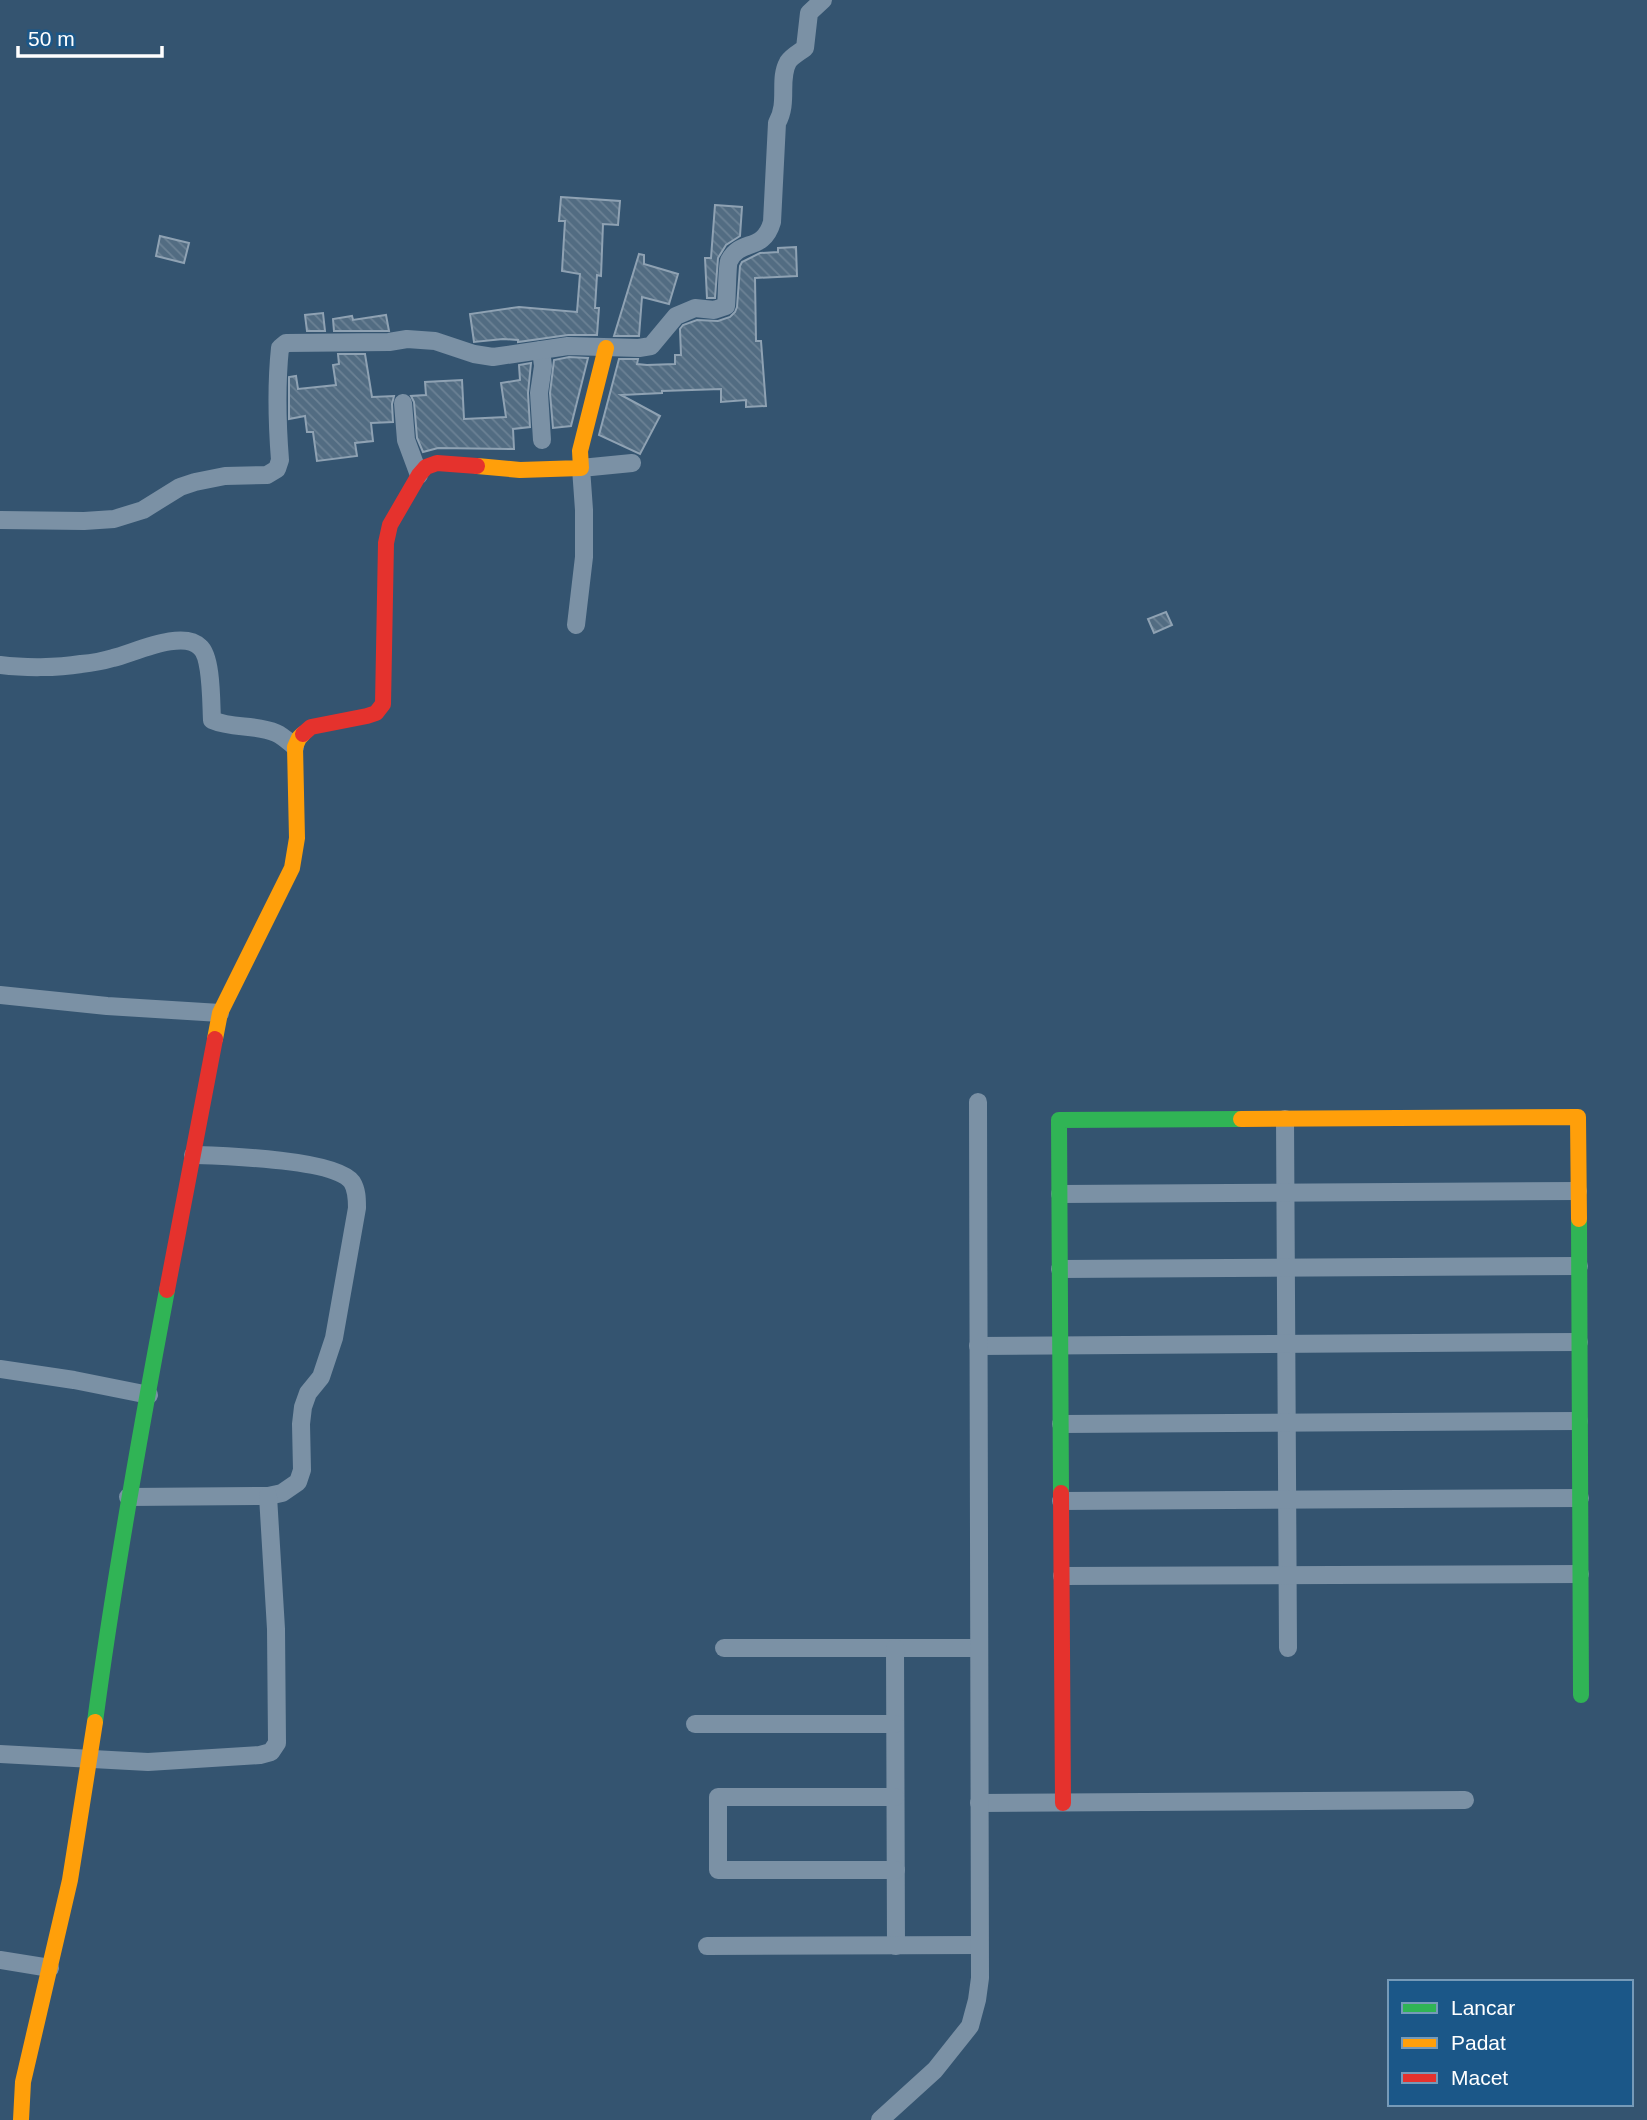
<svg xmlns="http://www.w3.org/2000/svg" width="1647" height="2120" viewBox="0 0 1647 2120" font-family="Helvetica,sans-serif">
  <defs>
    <pattern id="building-back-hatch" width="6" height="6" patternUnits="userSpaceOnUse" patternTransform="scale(1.75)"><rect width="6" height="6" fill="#526c82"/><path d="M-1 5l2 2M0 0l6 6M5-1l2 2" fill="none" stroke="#6c8295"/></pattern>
  </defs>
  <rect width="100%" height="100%" fill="#345470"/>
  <g fill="url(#building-back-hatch)" stroke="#8fa2b3" stroke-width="2">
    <polygon points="561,197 620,201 618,225 603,224 601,276 597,275 595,308 599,308 597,335 568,335 518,342 518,340 503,339 474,342 470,314 519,307 577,312 580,274 562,271 565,221 559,221"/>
    <polygon points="715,205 742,207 740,236 726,245 718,258 715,298 707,298 705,258 711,258"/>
    <polygon points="160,236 189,243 184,263 156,256"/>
    <polygon points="796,247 797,276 755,278 756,341 761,341 766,406 746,407 746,400 721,402 721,389 662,391 662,393 621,395 660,416 640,454 599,435 619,359 638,359 637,364 647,365 675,364 675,355 681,355 680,329 683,325 697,320 718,321 730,317 735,312 737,307 740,266 742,262 760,253 778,252 778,248"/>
    <polygon points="639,254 644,255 644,264 678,274 669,304 642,297 639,336 614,336"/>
    <polygon points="323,313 325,331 307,331 305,315"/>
    <polygon points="386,315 389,331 334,331 333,319 352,316 353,320"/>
    <polygon points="338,354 365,354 372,397 394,396 392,404 393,422 371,423 373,441 355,443 357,456 317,461 313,432 307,432 305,416 289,419 289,377 296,376 298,389 336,385 333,365 339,364"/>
    <polygon points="569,357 588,358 571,426 553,428 550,393 554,360"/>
    <polygon points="531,363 528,393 530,427 513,429 514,449 438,448 423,452 417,438 414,402 411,396 426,395 425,382 462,380 464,419 506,417 501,383 520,380 519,365"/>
    <polygon points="1166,612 1172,625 1154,633 1148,619"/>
  </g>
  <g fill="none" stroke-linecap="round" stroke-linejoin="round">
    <g stroke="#7b91a5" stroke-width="18">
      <polyline points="541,350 543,366 539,393 542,440"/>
      <polyline points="403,403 406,440 419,475"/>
      <path d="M0,520L84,521L114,519L143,510L180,487L195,482L225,476L267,475L277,469L280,460C277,422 276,386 280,348L286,343L389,342L407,339L435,341L474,354L493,357L568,346L639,348L651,346L676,316L695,308L714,310L726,306C727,298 727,266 729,261C740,238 763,253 772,222L777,123C789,102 778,80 788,62C792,56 800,52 805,48L809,13L823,0"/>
      <polyline points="576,625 584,557 584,510 581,468 632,463"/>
      <path d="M0,665C24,668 57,668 81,664C91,663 103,661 113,658C134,653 183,629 200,647C212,657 211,703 212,720C232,729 256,724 276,733C283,736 289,742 295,747"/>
      <polyline points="0,995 107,1006 220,1013"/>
      <polyline points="1285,1119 1288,1648"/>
      <polyline points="1060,1194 1578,1191"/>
      <polyline points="1060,1269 1579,1266"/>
      <polyline points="978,1346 1579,1342"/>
      <polyline points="0,1369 74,1380 149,1395"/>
      <polyline points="1061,1424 1579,1421"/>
      <path d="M128,1497L268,1496L282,1493L298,1482L302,1470L301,1424L303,1407L308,1393L321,1377L334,1338L357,1208C357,1199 357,1190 352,1182C335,1159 223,1156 193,1155"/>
      <polyline points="1061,1501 1580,1498"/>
      <polyline points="1062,1576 1580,1574"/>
      <polyline points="724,1648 978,1648"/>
      <polyline points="895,1648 896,1946"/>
      <polyline points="695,1724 895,1724"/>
      <polyline points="0,1754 148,1762 260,1755 271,1752 277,1743 276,1629 268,1496"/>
      <polyline points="895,1797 718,1797 718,1870 896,1870"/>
      <polyline points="979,1803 1465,1800"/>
      <polyline points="707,1946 979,1945"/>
      <polyline points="0,1960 50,1968"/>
      <polyline points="880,2120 935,2070 970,2026 977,2000 980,1978 978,1102"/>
    </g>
    <g stroke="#30b455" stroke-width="16">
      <polyline points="1579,1219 1581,1695"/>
      <polyline points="1061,1493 1059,1120 1241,1119"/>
      <path d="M95,1722C114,1577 140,1433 167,1290"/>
    </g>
    <g stroke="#ff9f0a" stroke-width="16">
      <polyline points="477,466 520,470 581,468 580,451 606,348"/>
      <polyline points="215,1039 220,1013 292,868 297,838 295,747 299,738 303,734"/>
      <polyline points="1241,1119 1578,1117 1579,1219"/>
      <polyline points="21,2120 23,2082 70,1880 95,1722"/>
    </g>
    <g stroke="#e5322d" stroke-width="16">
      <polyline points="303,734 311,727 367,716 376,713 383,704 386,543 390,525 419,475 426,467 437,463 477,466"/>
      <polyline points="167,1290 215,1039"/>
      <polyline points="1061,1493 1063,1803"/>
    </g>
  </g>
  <rect x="1388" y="1980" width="245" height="126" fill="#1b5788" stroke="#769ab8" stroke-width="2"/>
  <rect x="1402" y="2003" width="35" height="10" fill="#30b455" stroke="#769ab8" stroke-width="2"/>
  <text x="1451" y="2015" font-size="21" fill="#ffffff">Lancar</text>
  <rect x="1402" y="2038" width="35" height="10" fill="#ff9f0a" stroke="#769ab8" stroke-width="2"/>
  <text x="1451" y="2050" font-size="21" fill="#ffffff">Padat</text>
  <rect x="1402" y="2073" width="35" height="10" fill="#e5322d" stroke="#769ab8" stroke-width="2"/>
  <text x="1451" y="2085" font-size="21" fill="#ffffff">Macet</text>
  <path d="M18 46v10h144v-10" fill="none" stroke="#ffffff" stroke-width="3.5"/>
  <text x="28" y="46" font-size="21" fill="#ffffff" stroke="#1b5788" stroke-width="5" paint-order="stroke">50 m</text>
</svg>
